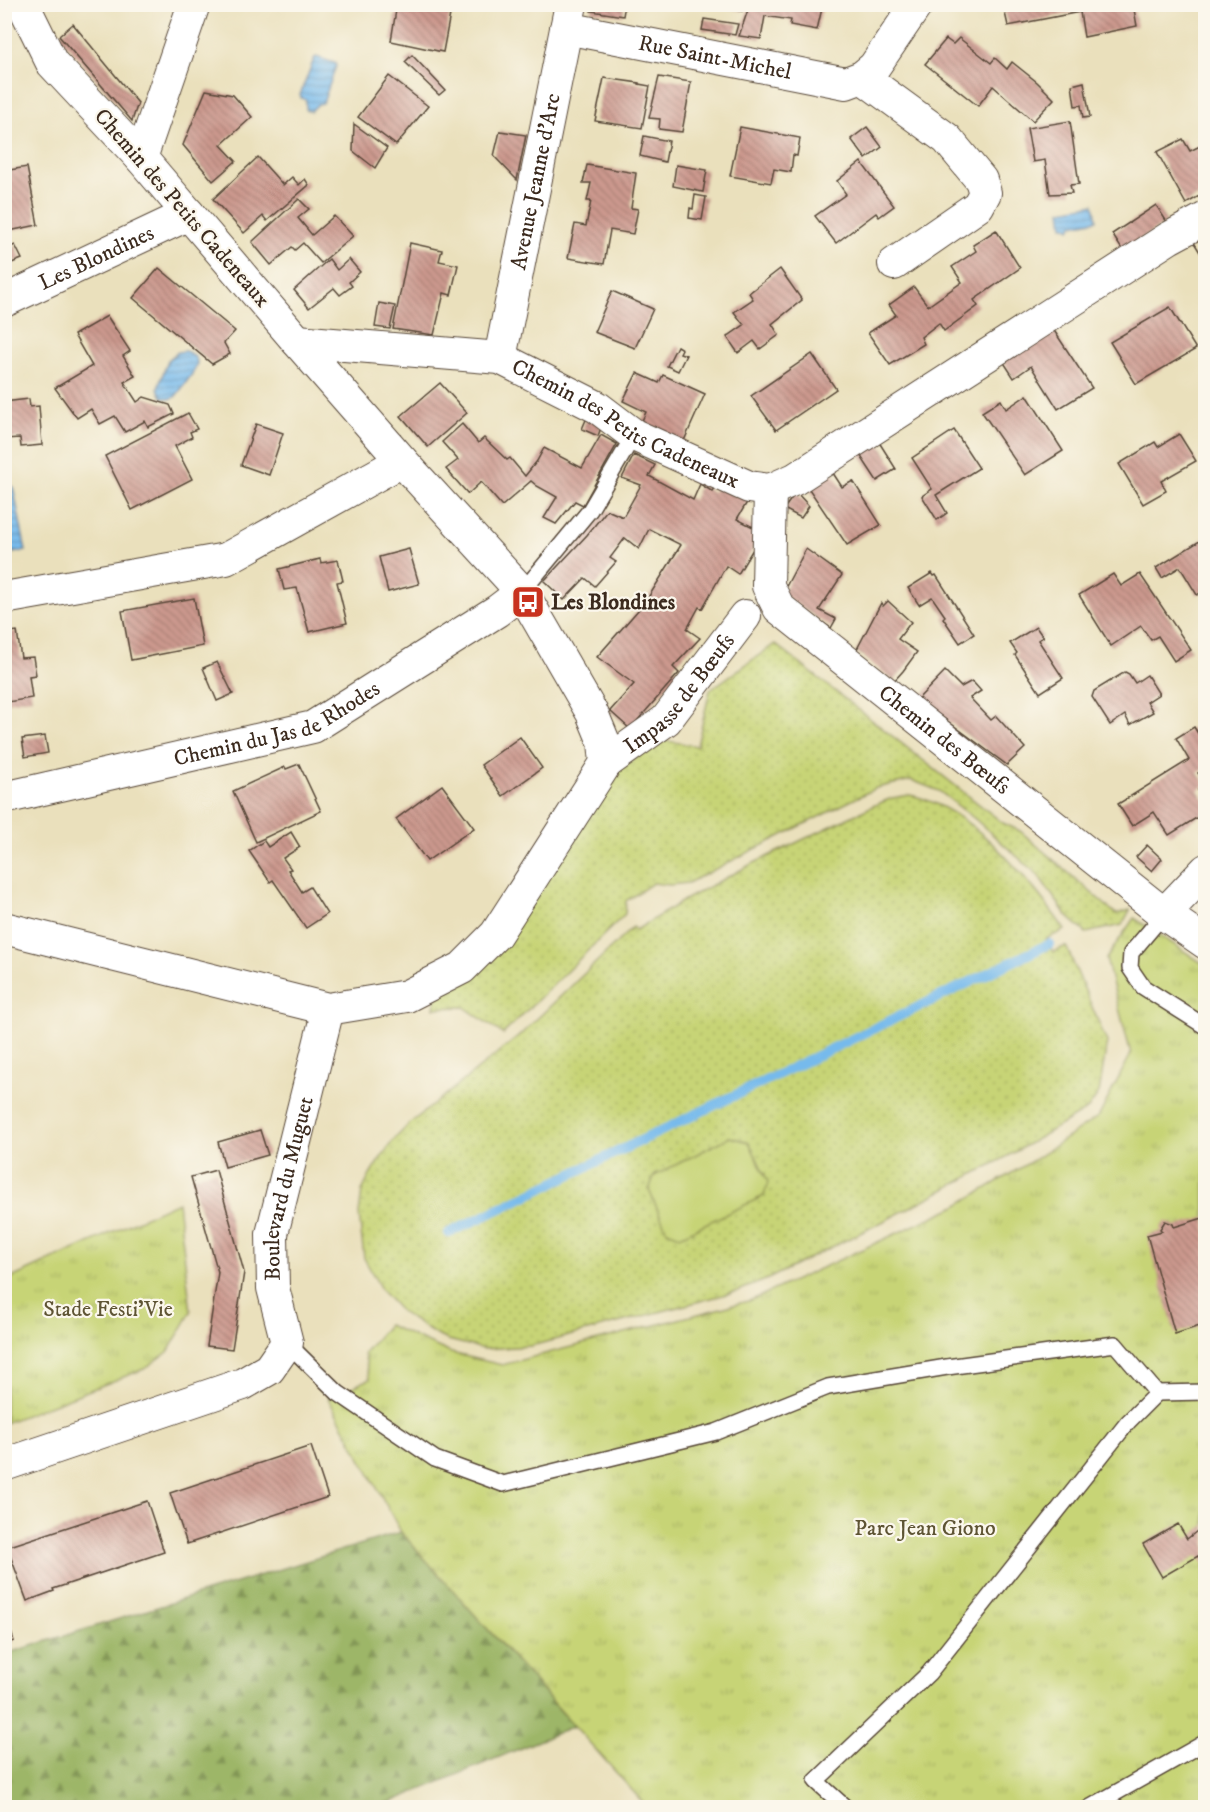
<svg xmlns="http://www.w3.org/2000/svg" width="1210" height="1812" viewBox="0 0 1210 1812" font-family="'IM FELL DW Pica',serif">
  <defs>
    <pattern id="grass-dots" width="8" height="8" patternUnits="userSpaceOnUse" patternTransform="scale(1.5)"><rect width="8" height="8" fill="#c7d476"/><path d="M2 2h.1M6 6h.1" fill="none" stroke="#acb666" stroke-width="1.8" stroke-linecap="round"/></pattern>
    <pattern id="forest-firs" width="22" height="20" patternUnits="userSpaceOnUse" patternTransform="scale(1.5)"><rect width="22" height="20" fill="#9db667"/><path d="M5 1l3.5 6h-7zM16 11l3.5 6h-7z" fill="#819454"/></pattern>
    <pattern id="park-tufts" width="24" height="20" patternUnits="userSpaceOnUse" patternTransform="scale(1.5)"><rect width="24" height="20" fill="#c7d476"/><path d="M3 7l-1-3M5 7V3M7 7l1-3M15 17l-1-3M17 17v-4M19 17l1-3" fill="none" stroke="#acb666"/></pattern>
    <pattern id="water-rules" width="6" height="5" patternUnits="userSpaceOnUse" patternTransform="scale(1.5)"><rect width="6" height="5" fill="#76baec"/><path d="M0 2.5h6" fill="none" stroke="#6297bf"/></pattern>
    <pattern id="building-back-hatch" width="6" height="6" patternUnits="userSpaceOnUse" patternTransform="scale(1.5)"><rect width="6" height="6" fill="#cc998e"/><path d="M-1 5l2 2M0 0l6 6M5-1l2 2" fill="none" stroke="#a77d73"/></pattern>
  </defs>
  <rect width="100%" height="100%" fill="#fbf7ec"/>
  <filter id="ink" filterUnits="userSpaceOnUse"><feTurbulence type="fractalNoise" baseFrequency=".0167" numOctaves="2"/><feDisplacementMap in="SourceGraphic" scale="12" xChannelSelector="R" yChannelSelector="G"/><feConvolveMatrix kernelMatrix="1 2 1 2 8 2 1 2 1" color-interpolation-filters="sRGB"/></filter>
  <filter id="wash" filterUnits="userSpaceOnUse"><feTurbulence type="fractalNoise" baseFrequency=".008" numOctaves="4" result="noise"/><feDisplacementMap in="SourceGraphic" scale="24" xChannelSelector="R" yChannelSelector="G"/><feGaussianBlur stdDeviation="1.35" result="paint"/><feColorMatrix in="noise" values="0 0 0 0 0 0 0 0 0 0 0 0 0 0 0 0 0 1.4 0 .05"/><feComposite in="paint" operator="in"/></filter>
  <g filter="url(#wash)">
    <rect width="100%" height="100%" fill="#eae0bc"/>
    <g fill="url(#grass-dots)" stroke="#817f4a" stroke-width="1.5">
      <polygon points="775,644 1003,823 1020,831 1116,914 1130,910 1122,925 1086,933 1067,916 1038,875 976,820 939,791 911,780 876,788 688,883 670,885 653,883 626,901 625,914 503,1034 464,1007 434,1008 438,989 620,770 656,739 697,746 710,690"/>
      <path d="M910,795C972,808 1030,880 1065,930L1046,939L1053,952L1066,946L1107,1042L1099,1093L1088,1109L1008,1156L882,1222L768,1279L738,1291L531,1346L484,1349L448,1340L436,1335L402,1313L382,1291L364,1258L359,1214L362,1191L370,1175L378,1162L392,1142L409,1124L518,1037L633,927L636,930L686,899L750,865L875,805L892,798Z"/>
    </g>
    <polygon fill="url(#forest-firs)" stroke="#6c7042" stroke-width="1.5" points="401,1532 574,1726 379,1807 5,1807 5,1654"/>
    <g fill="url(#park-tufts)" stroke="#817f4a" stroke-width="1.5">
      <polygon points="1134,918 1205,965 1205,1807 647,1807 401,1532 328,1398 370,1379 364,1353 388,1325 451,1353 502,1365 752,1300 956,1206 1032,1161 1099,1116 1131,1054 1106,959"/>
      <polygon points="178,1202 191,1312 168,1352 144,1369 5,1423 5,1281"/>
    </g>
    <polygon fill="#c7d476" stroke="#817f4a" stroke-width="1.5" points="730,1137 749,1142 768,1182 764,1196 680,1236 667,1231 649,1190 654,1176"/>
    <g fill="url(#water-rules)" stroke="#587285" stroke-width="1.5">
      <polygon points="316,57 335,63 336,66 323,103 318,104 311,111 306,110 306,100 301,98 300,95 314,59"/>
      <polygon points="1094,204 1097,220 1073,225 1070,229 1066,226 1063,226 1061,210"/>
      <path d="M185,351C205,358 196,369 187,381C183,387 179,392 175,397L170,399L162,397L158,388L168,360L178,352Z"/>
      <polygon points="13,486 26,551 5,554 5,488"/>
    </g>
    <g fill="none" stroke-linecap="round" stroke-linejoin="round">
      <polyline stroke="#76baec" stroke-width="10" points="449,1233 1049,944"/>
    </g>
    <g id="blocks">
      <g fill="url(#building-back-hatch)">
        <polygon points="397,4 428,4 451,9 443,52 391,41"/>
        <polygon points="593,4 625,4 623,16 591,11"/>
        <polygon points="709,4 743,4 742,11"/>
        <polygon points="750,4 823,4 817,30 790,25 791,20 765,16 761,39 739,36"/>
        <polygon points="1003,4 1133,4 1137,26 1084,37 1080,12 1008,26"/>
        <polygon points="704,19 738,24 735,35 702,30"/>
        <polygon points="73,24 138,103 132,121 59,36"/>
        <polygon points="959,38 991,63 995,58 1007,69 1012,62 1037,82 1054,99 1033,121 993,86 978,106 925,64 946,39 953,44"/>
        <polygon points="412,55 445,90 439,95 405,62"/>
        <polygon points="389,76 428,106 396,145 358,117"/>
        <polygon points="659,77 691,82 682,132 659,129 660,119 649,118"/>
        <polygon points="604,78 639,83 639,84 650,86 642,128 595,121"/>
        <polygon points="1084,82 1090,117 1083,118 1081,105 1075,106 1072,85"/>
        <polygon points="206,90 233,95 252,117 221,145 236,161 213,181 183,145"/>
        <polygon points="1070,121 1079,184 1070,185 1072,193 1050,194 1045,160 1033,162 1027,128"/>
        <polygon points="354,124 387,148 375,168 353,151"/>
        <polygon points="740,127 800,138 797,156 793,155 791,172 774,169 771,183 730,176"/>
        <polygon points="867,127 882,147 866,159 851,139"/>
        <polygon points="500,131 526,135 517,180 494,156"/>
        <polygon points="644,136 669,141 665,162 640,156"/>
        <polygon points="1183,139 1190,151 1206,143 1206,192 1186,204 1157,152"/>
        <polygon points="258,157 283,185 292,177 299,185 305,179 309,185 267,221 263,216 244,233 213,199"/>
        <polygon points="861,162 894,206 879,217 876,213 836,243 815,216 846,194 837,181"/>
        <polygon points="587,165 636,173 631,208 638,209 633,234 610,230 604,264 568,258 575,224 586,226 591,201 587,201 591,183 583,183"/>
        <polygon points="676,165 707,170 703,192 673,186"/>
        <polygon points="27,167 38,225 4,232 4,171"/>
        <polygon points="695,195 706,197 702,220 689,218 690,208 693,209"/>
        <polygon points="299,199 309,209 298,218 312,235 334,216 353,236 321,263 303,243 295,250 292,247 271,265 252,242"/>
        <polygon points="1156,205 1167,222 1123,251 1112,234"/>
        <polygon points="1206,229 1206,262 1190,236"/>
        <polygon points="996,230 1020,268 974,300 978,306 944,331 939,323 921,337 924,344 890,365 868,333 896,315 889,305 914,287 928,306 962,282 952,267 976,251 973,245"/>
        <polygon points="410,243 442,250 439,261 458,265 451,295 444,293 434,335 393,329"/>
        <polygon points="15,245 22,259 4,266 4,250"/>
        <polygon points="329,259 337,270 349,259 360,272 349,282 352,286 340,295 334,288 309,308 294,290"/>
        <polygon points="159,268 235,331 224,343 230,354 212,364 133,298"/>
        <polygon points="780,269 802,300 772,324 779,335 760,349 754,341 738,353 727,337 744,325 734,312 753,299 749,293"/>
        <polygon points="612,291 653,309 635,348 594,332"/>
        <polygon points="379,303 395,306 390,329 375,327"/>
        <polygon points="1170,307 1196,349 1136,384 1110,342"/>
        <polygon points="107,316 130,351 123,356 135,376 124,382 137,402 144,397 170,405 174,414 148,427 145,421 125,432 115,416 100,424 91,409 77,418 55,388 92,366 74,335"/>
        <polygon points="1051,326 1092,388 1058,409 1031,366 1014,378 1001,358"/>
        <polygon points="677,346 682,349 680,353 686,355 678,371 667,366"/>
        <polygon points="812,354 836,389 776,430 751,396"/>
        <polygon points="637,373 659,383 663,375 705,394 683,443 640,425 646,412 623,401"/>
        <polygon points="440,383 467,413 428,447 401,416"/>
        <polygon points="1027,395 1063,451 1025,475 982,412 1001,400 1006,409"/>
        <polygon points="29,399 30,407 39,406 42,445 21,447 20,438 4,439 4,402"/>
        <polygon points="188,413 197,429 190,432 192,437 175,446 192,479 132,510 105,456"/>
        <polygon points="588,415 603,422 598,436 582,429"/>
        <polygon points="256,424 283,433 269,475 241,465"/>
        <polygon points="462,424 478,443 484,438 507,460 510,458 525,476 537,461 544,448 582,468 601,435 617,444 583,505 575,501 556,524 544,518 557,497 537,486 531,481 502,506 481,482 468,494 446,469 458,460 442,442"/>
        <polygon points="954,430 979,468 936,495 947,513 937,520 922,496 932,489 912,458"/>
        <polygon points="1179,434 1196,461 1161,481 1166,491 1143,504 1119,464 1155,442 1158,447"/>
        <polygon points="877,439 896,469 877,481 858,452"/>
        <polygon points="634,455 655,465 649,476 693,500 700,484 713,492 718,484 749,499 737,519 757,529 753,549 738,574 726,566 702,609 699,607 687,629 700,638 673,667 679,673 630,729 610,711 634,684 597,657 646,601 681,545 649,529 639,549 625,538 610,558 616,562 595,586 585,578 564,600 544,581 587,535 607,510 623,517 641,485 622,478"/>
        <polygon points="831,470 842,487 853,481 881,525 847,545 807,486"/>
        <polygon points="796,492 809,506 801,518 784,509"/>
        <polygon points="1206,537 1206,589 1197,595 1180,567 1162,578 1156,568"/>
        <polygon points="409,549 419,584 388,592 379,557"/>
        <polygon points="806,549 842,575 819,610 836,619 831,628 782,594"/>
        <polygon points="320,559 321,563 338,560 343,581 337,582 347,623 309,632 297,588 284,590 279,569"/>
        <polygon points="932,573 934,576 936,575 974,634 960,643 943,618 945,616 932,597 919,605 908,588"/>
        <polygon points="1113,574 1121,586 1140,574 1191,650 1174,661 1158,636 1151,640 1141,626 1111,646 1079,595"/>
        <polygon points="194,598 203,646 131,660 122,611"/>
        <polygon points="888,601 911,622 898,639 917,652 903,671 894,681 856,651 881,603 883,606"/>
        <polygon points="1036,627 1043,637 1038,640 1063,678 1040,693 1015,655 1017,653 1010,643"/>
        <polygon points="17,631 21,658 33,657 36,675 29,676 32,698 8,702 4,682 4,633"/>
        <polygon points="217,662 233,694 217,701 203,668"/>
        <polygon points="945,671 961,687 972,681 981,691 970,698 991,720 996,716 1025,748 1007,765 918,699"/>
        <polygon points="1125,672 1129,674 1135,683 1147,675 1159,694 1147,702 1153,712 1130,725 1125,715 1110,725 1092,697 1094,691"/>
        <polygon points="1194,727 1206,746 1206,768 1198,773 1206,785 1198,790 1206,802 1206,812 1169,835 1154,812 1132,826 1118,804 1189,760 1176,738"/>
        <polygon points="45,736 48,753 25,757 22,739"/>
        <polygon points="520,737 542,768 503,796 481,765"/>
        <polygon points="299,764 321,811 256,842 233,791 285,767 286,769"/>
        <polygon points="442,785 474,828 427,861 396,819"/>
        <polygon points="291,832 300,847 283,858 291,869 288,870 302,892 310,887 327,914 306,928 273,880 270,882 249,851 264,841 268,847"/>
        <polygon points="1147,845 1162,859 1152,871 1136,857"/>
        <polygon points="260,1130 268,1155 225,1167 218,1142"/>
        <polygon points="216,1170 244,1272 232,1349 207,1346 218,1272 191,1177"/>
        <polygon points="1206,1217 1206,1324 1175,1334 1147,1235 1162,1231 1160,1229 1165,1221 1173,1224 1174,1227"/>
        <polygon points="311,1446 328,1497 187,1544 170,1493"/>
        <polygon points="147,1501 164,1552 53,1589 54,1591 27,1601 7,1547"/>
        <polygon points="1178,1524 1187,1539 1206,1524 1206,1566 1198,1556 1162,1577 1143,1544"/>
        <polygon points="11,1632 14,1641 4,1644 4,1634"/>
      </g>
    </g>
  </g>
  <g filter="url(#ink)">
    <use href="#blocks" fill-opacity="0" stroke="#554536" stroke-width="1.5"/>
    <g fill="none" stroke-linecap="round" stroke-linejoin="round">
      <defs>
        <g id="lane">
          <polyline points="522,592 590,510 634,435"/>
          <polyline points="1164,914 1131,953 1130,968 1143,987 1206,1027"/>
          <polyline points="287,1343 338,1393 435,1459 503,1484 716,1432 828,1387 947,1367 1115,1344 1157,1393 1206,1392"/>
          <polyline points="846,1808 816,1781 929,1673 1128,1422 1157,1393"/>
          <polyline points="1089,1808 1206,1742"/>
        </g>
        <g id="street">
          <path id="s1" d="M566,28L846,83L862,77L874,67L917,4"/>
          <polyline points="862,77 947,139 981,180 985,193 978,206 894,264"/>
          <polyline points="141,158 194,4"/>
          <path id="s2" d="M4,301L189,214"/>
          <path id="s3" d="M297,341L500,358L597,407L634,435L749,487L770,490L795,479L1169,238L1206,218"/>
          <path id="s4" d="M500,358L571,4"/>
          <path id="s5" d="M770,490L768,586L779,608L1164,914L1206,943"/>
          <polyline points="4,598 226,559 402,461"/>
          <path id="s6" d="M606,763L666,720L745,616"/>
          <path id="s7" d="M4,798L313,727L497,611L522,592"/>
          <polyline points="1164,914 1206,870"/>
          <polyline points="4,928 328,1009 407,996 462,968 496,934 606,763 604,742 592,713 522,592 402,461 297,341 141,158 52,63 23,4"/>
          <path id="s8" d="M4,1465L243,1384L269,1369L287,1343L273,1288L272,1234L328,1009"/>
        </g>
      </defs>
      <use href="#lane" stroke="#554536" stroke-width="18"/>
      <use href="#street" stroke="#554536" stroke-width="34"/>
      <use href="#lane" stroke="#fff" stroke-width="15"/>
      <use href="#street" stroke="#fff" stroke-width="32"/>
    </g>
  </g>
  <defs>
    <symbol id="bus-square" viewBox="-11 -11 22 22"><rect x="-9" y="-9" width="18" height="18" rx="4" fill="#c8321e" stroke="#fbf7ec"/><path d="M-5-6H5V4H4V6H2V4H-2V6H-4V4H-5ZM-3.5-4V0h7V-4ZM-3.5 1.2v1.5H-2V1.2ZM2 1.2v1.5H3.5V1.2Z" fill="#fff"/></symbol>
  </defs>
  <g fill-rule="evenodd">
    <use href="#bus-square" x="509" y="583" width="38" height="38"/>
  </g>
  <g text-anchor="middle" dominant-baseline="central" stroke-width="4.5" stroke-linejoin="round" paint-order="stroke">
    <g font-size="22" fill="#3b2a1e" stroke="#fbf7ec">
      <text stroke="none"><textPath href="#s1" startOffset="152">Rue Saint-Michel</textPath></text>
      <text stroke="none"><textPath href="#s4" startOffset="180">Avenue Jeanne d'Arc</textPath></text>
      <text transform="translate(182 208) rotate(49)">Chemin des Petits Cadeneaux</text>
      <text stroke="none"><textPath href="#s2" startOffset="102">Les Blondines</textPath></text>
      <text stroke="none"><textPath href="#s3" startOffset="346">Chemin des Petits Cadeneaux</textPath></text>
      <text stroke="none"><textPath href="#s6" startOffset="102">Impasse de Bœufs</textPath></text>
      <text stroke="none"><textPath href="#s7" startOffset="284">Chemin du Jas de Rhodes</textPath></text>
      <text stroke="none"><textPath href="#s5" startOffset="332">Chemin des Bœufs</textPath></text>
      <text stroke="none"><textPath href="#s8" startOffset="472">Boulevard du Muguet</textPath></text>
    </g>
    <g font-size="22" font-weight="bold" fill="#3b2a1e" stroke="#fbf7ec" text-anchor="start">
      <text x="551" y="602">Les Blondines</text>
    </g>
    <g font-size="22" fill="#5e5434" stroke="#fbf7ec">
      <text x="108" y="1309">Stade Festi'Vie</text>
      <text x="925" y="1528">Parc Jean Giono</text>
    </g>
  </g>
  <rect width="1210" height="1812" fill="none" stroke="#fbf7ec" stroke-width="24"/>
</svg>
